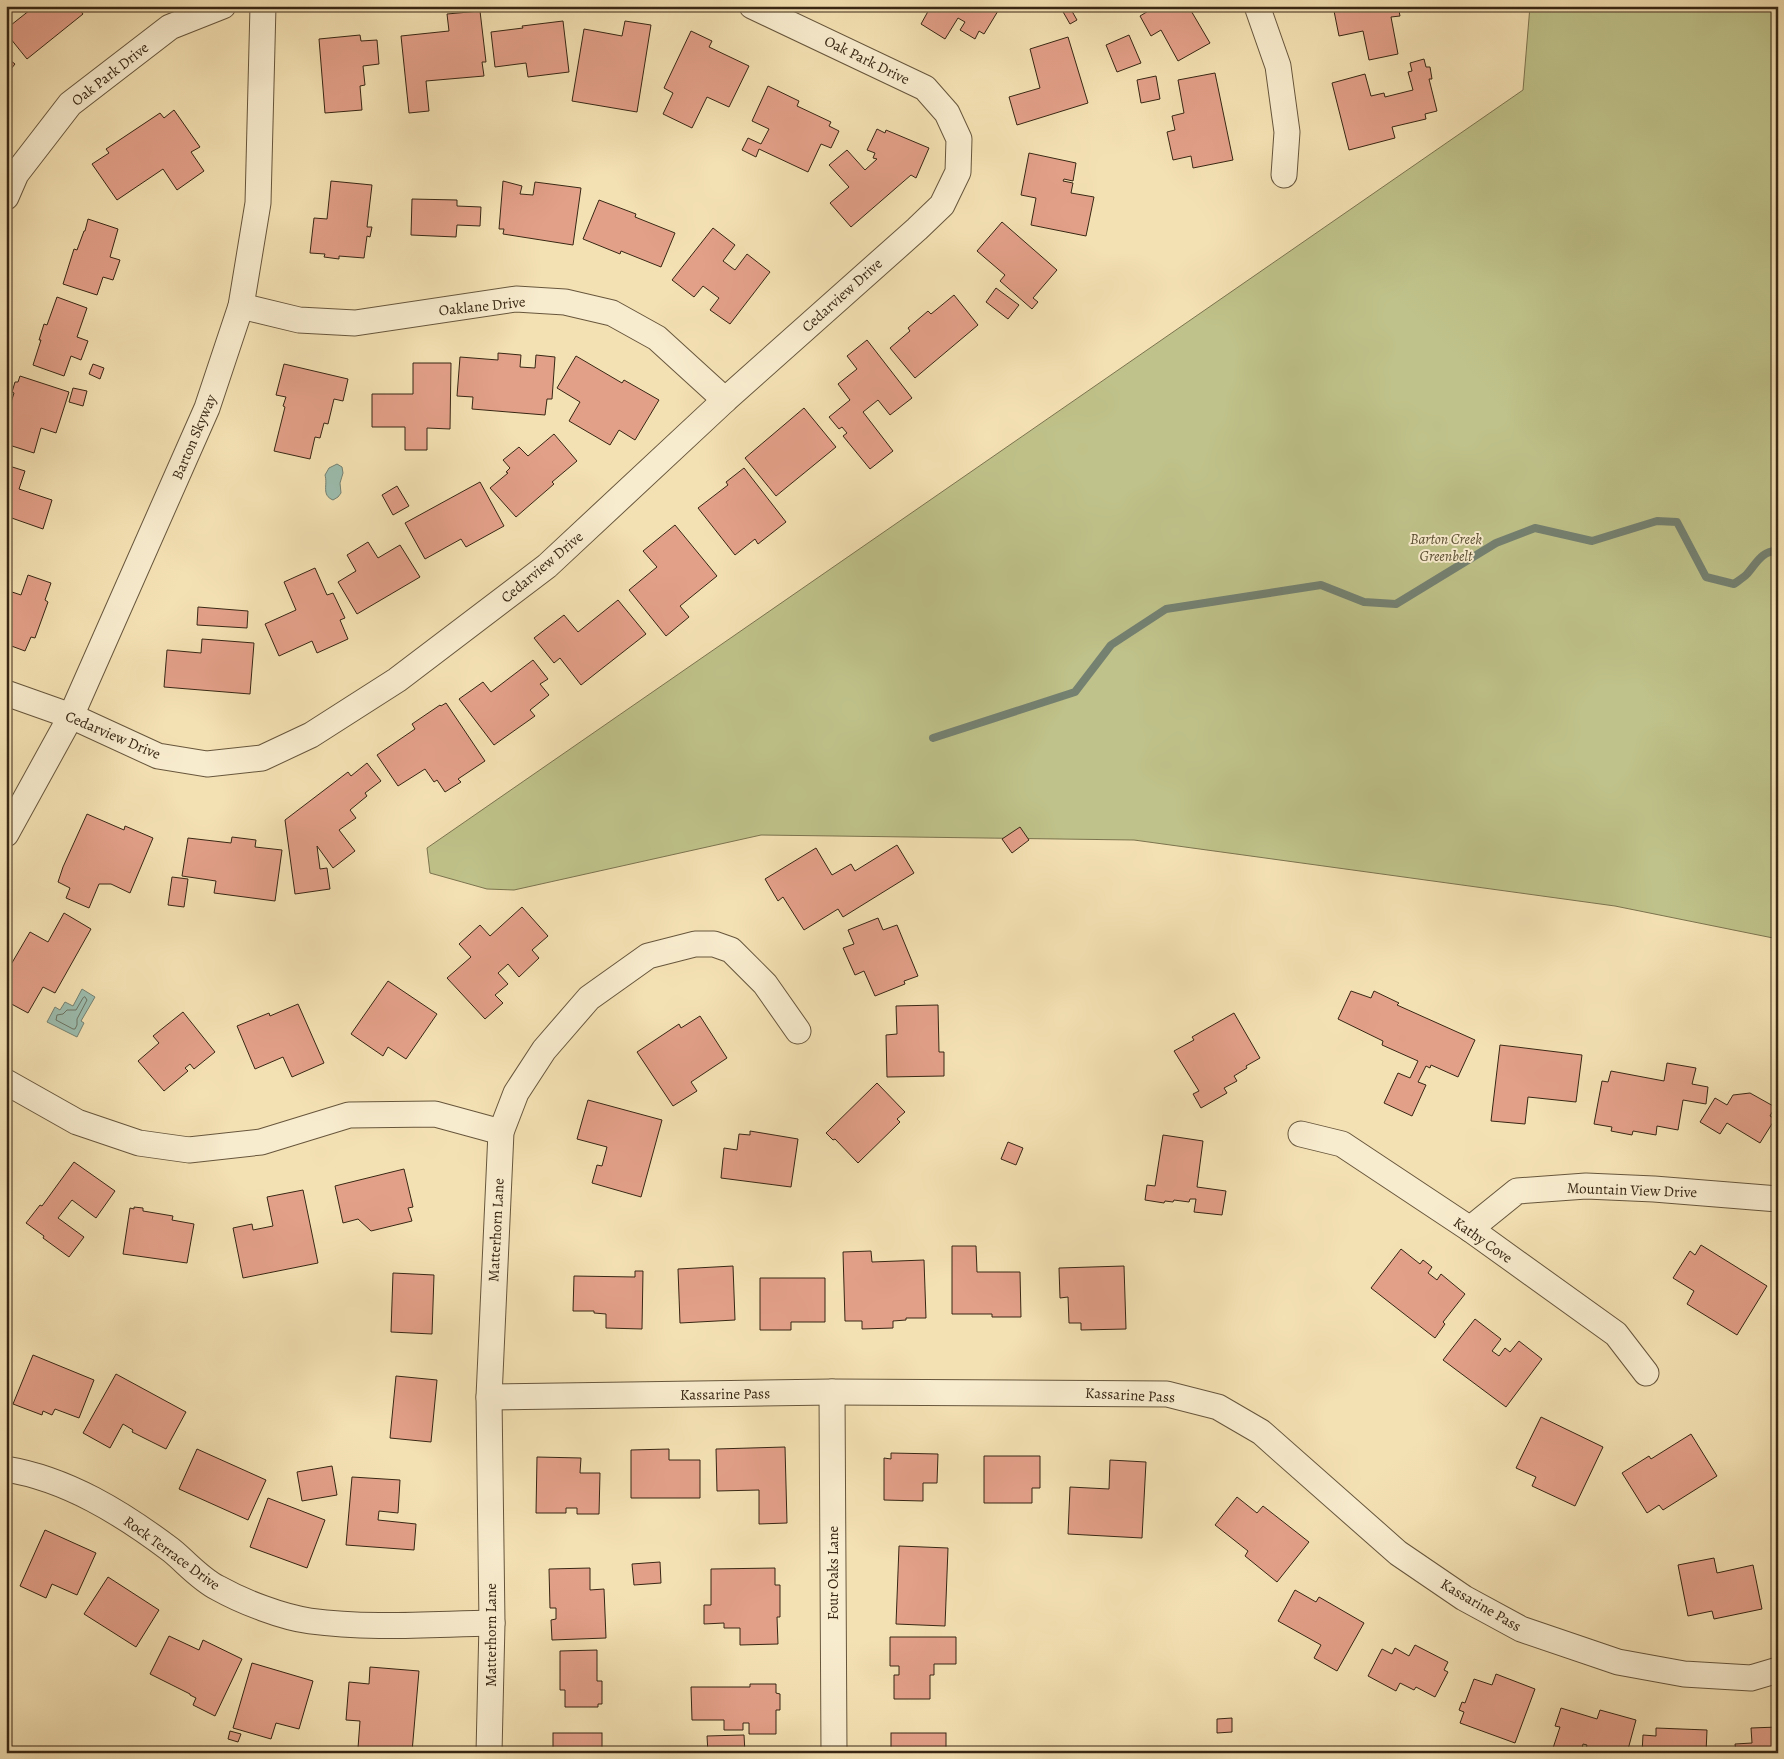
<svg xmlns="http://www.w3.org/2000/svg" width="1784" height="1759" viewBox="0 0 1784 1759" font-family="Alegreya,serif">
  <rect width="100%" height="100%" fill="#f4e1b3"/>
  <filter id="stains"><feTurbulence type="fractalNoise" baseFrequency=".004" numOctaves="4"/><feColorMatrix values="0 0 0 0 .2 0 0 0 0 .09 0 0 0 0 .02 0 0 0 .5 -.17"/></filter>
  <radialGradient id="worn" r=".72"><stop offset=".6" stop-color="#630" stop-opacity="0"/><stop offset="1" stop-color="#630" stop-opacity=".3"/></radialGradient>
  <polygon fill="#bfc28a" stroke="#7c744f" points="1530,6 1778,6 1778,939 1615,906 1134,840 761,835 514,890 487,889 430,873 427,848 1523,90"/>
  <g fill="#9cbdaf" stroke="#748171">
    <path d="M337,464L342,467L343,473L340,483L341,493L338,497L333,500C321,495 328,485 325,475L329,468Z"/>
    <polygon points="82,989 95,997 81,1021 84,1023 77,1037 47,1022 55,1007 60,1010 65,1002 73,1006"/>
  </g>
  <g fill="none" stroke-linecap="round" stroke-linejoin="round">
    <polygon stroke="#6a7262" stroke-width="1" points="85,997 87,1000 77,1019 77,1025 75,1029 73,1029 56,1020 57,1015 63,1014 67,1010 76,1010 83,998"/>
    <path stroke="#748171" stroke-width="8" d="M933,738L1075,692L1111,645L1166,609L1321,585L1364,602L1396,604L1496,543L1535,528L1592,541L1657,521L1677,522L1706,577L1734,584C1738,581 1743,578 1747,574C1756,564 1762,550 1778,551"/>
  </g>
  <g fill="#e3a089" stroke="#382714">
    <polygon points="35,6 77,6 83,14 27,59 6,33 6,29"/>
    <polygon points="931,6 1001,6 984,34 979,31 975,39 960,30 965,22 958,18 945,39 921,24"/>
    <polygon points="1069,6 1077,20 1070,24 1062,10"/>
    <polygon points="1147,6 1193,6 1190,9 1210,43 1178,61 1161,30 1151,36 1140,16 1150,10"/>
    <polygon points="1333,6 1398,6 1400,16 1391,17 1398,54 1369,60 1363,31 1339,36"/>
    <polygon points="480,11 486,62 482,62 484,76 426,81 429,111 409,113 401,36 449,31 447,14"/>
    <polygon points="563,21 569,72 528,77 526,63 495,67 491,32 523,28 522,26"/>
    <polygon points="625,21 651,25 637,112 572,101 584,29 622,36"/>
    <polygon points="691,31 712,41 709,47 749,66 729,107 707,97 692,128 663,114 673,93 664,88"/>
    <polygon points="360,35 361,41 377,40 379,64 363,66 365,85 360,86 362,110 325,113 319,39"/>
    <polygon points="1129,35 1141,63 1117,72 1106,45"/>
    <polygon points="1068,37 1088,103 1017,125 1009,97 1040,88 1030,49"/>
    <polygon points="6,57 15,64 6,75"/>
    <polygon points="1424,59 1426,67 1430,67 1432,79 1429,79 1437,111 1425,114 1426,119 1392,127 1395,138 1349,150 1332,83 1365,74 1371,96 1384,93 1385,97 1413,90 1408,72 1412,71 1410,63"/>
    <polygon points="1215,73 1233,160 1193,168 1191,156 1173,160 1167,132 1175,130 1172,116 1184,113 1178,80"/>
    <polygon points="1156,76 1160,99 1141,103 1137,80"/>
    <polygon points="768,86 799,101 797,106 831,122 829,126 839,131 831,148 821,144 808,172 759,149 756,157 742,150 748,138 761,144 769,129 752,121"/>
    <polygon points="174,110 200,147 191,152 204,171 177,190 163,169 117,200 92,164 109,153 106,149 160,113 164,118"/>
    <polygon points="877,129 885,133 886,130 929,148 916,178 911,175 851,227 830,203 849,187 829,165 847,150 865,170 877,159 873,158 875,153 867,150"/>
    <polygon points="1029,153 1076,163 1073,181 1064,179 1063,181 1073,183 1071,193 1094,197 1086,236 1031,225 1036,198 1021,195"/>
    <polygon points="331,181 372,185 367,227 372,227 370,237 367,236 364,258 339,256 339,259 324,257 325,254 310,253 314,218 327,219"/>
    <polygon points="503,181 522,186 520,194 533,195 535,182 581,188 573,245 503,234 504,229 499,229"/>
    <polygon points="412,199 457,200 457,206 481,207 480,226 457,225 456,237 411,235"/>
    <polygon points="599,200 636,214 635,217 675,233 661,267 621,251 620,254 583,239"/>
    <polygon points="88,219 118,229 110,257 120,260 113,280 103,277 97,295 63,284 74,249 77,250 84,231 85,231"/>
    <polygon points="1002,222 1057,270 1033,298 1038,302 1032,309 1000,281 1005,275 977,251"/>
    <polygon points="713,228 735,245 723,261 735,270 747,254 770,272 730,324 710,310 719,298 703,286 694,297 672,280"/>
    <polygon points="996,288 1019,305 1008,319 986,302"/>
    <polygon points="954,295 978,325 915,378 890,348 910,331 908,328 928,311 931,314"/>
    <polygon points="57,297 87,308 77,337 88,341 81,360 71,356 64,376 33,365 41,340 39,340 44,324 47,325"/>
    <polygon points="867,340 912,398 890,415 878,400 863,412 893,451 870,469 843,436 847,433 842,427 839,429 829,417 850,400 838,384 857,369 847,356"/>
    <polygon points="498,353 521,355 520,367 535,368 536,355 555,357 552,399 547,399 545,415 472,409 473,397 457,396 460,357 498,360"/>
    <polygon points="576,356 622,383 624,380 659,400 635,440 619,430 610,445 569,421 580,402 557,388"/>
    <polygon points="413,363 451,363 450,429 427,428 427,450 405,450 405,427 372,427 372,394 413,394"/>
    <polygon points="93,364 104,368 100,379 89,374"/>
    <polygon points="284,364 348,379 343,401 334,399 328,424 324,423 320,438 315,437 310,459 274,451 285,407 283,406 286,397 276,395"/>
    <polygon points="20,376 69,392 56,433 41,428 34,453 6,444 6,418 14,393 12,392 15,382 18,382"/>
    <polygon points="73,388 87,391 83,406 69,402"/>
    <polygon points="804,408 836,447 776,496 745,458"/>
    <polygon points="554,434 577,461 552,482 554,484 516,517 490,488 508,473 506,472 510,468 503,460 519,447 528,456"/>
    <polygon points="6,465 25,471 19,489 52,500 43,529 6,516"/>
    <polygon points="744,468 786,522 758,544 755,539 735,555 698,508 728,485 726,482"/>
    <polygon points="480,482 504,526 466,547 461,539 425,559 405,523"/>
    <polygon points="397,486 409,506 393,515 382,495"/>
    <polygon points="675,525 717,576 680,606 689,617 666,636 629,590 657,567 643,551"/>
    <polygon points="368,542 378,558 400,545 420,577 357,614 338,582 356,571 347,555"/>
    <polygon points="315,568 327,595 333,593 345,618 340,620 348,639 317,653 312,641 279,656 265,624 296,610 284,582"/>
    <polygon points="28,575 51,583 45,600 48,602 35,638 31,637 25,651 6,644 6,590 21,595"/>
    <polygon points="618,600 646,634 581,685 560,658 554,663 534,638 564,615 578,632"/>
    <polygon points="198,607 248,611 247,628 197,625"/>
    <polygon points="202,639 254,643 250,694 164,687 167,650 201,653"/>
    <polygon points="533,660 548,679 540,684 549,695 530,710 535,716 494,745 459,699 483,682 491,692"/>
    <polygon points="446,703 485,761 458,779 461,782 445,792 437,780 434,782 425,769 398,786 377,755 415,729 412,724 440,705 441,706"/>
    <polygon points="367,763 381,781 365,793 367,796 350,810 356,818 339,830 355,851 333,868 317,846 320,869 327,868 330,889 295,894 285,820 348,772 351,776"/>
    <polygon points="87,814 124,830 125,826 153,838 130,893 111,884 99,884 89,908 66,898 70,888 58,882 63,867"/>
    <polygon points="1020,827 1029,840 1012,853 1002,839"/>
    <polygon points="232,837 256,840 255,847 282,850 275,901 214,893 216,881 182,876 188,838 231,843"/>
    <polygon points="897,845 914,873 843,917 838,909 804,930 783,897 778,901 765,879 816,848 832,875 851,864 855,871"/>
    <polygon points="172,877 188,879 184,907 168,905"/>
    <polygon points="522,907 548,936 532,950 539,958 519,977 508,964 498,973 508,984 495,995 503,1003 485,1019 447,978 471,957 459,944 480,925 490,936"/>
    <polygon points="64,913 91,929 55,993 43,987 28,1013 6,1001 6,973 30,932 48,942"/>
    <polygon points="878,918 883,930 897,925 918,976 904,981 905,984 875,996 864,971 855,975 843,948 854,944 848,930"/>
    <polygon points="388,981 437,1014 406,1059 388,1047 383,1056 351,1034"/>
    <polygon points="1351,991 1371,998 1374,991 1399,1003 1397,1005 1475,1040 1458,1077 1431,1065 1430,1068 1426,1066 1418,1082 1426,1085 1412,1116 1384,1103 1398,1073 1410,1078 1418,1061 1382,1045 1383,1041 1338,1019"/>
    <polygon points="298,1004 324,1063 292,1077 283,1057 255,1069 237,1026 269,1013 270,1016"/>
    <polygon points="938,1005 939,1052 944,1052 944,1076 887,1077 886,1035 897,1034 896,1006"/>
    <polygon points="183,1012 215,1052 194,1069 190,1064 185,1068 188,1071 164,1091 138,1061 159,1043 153,1036"/>
    <polygon points="1234,1013 1260,1058 1246,1066 1247,1068 1234,1076 1237,1081 1224,1088 1227,1093 1201,1108 1193,1094 1199,1091 1174,1051 1194,1040 1192,1037"/>
    <polygon points="700,1016 727,1058 691,1082 697,1091 673,1106 637,1052 679,1024 681,1028"/>
    <polygon points="1500,1045 1582,1055 1576,1102 1528,1097 1525,1124 1491,1121"/>
    <polygon points="1667,1063 1696,1068 1692,1084 1708,1087 1706,1104 1683,1100 1678,1130 1657,1126 1656,1135 1633,1131 1632,1135 1611,1131 1612,1127 1594,1124 1602,1081 1608,1082 1611,1071 1664,1081"/>
    <polygon points="877,1083 905,1112 897,1119 900,1122 858,1163 835,1139 833,1140 826,1133"/>
    <polygon points="1750,1093 1775,1107 1770,1116 1775,1119 1760,1143 1727,1123 1720,1134 1700,1122 1715,1098 1727,1105 1733,1095"/>
    <polygon points="588,1100 662,1120 641,1197 592,1183 597,1165 602,1166 607,1147 577,1139"/>
    <polygon points="750,1131 798,1139 791,1187 721,1178 724,1148 737,1150 739,1134 750,1135"/>
    <polygon points="1163,1135 1203,1141 1197,1187 1226,1191 1222,1215 1194,1212 1196,1199 1190,1199 1189,1202 1174,1200 1173,1202 1165,1201 1164,1203 1145,1200 1147,1185 1155,1186"/>
    <polygon points="1008,1142 1023,1148 1016,1165 1001,1159"/>
    <polygon points="74,1162 115,1191 96,1218 72,1200 58,1218 84,1237 69,1257 43,1238 44,1236 26,1223 40,1205 42,1206"/>
    <polygon points="404,1169 413,1207 408,1208 412,1221 371,1231 358,1219 343,1223 335,1186"/>
    <polygon points="303,1190 318,1263 243,1278 233,1228 252,1224 253,1230 273,1226 267,1197"/>
    <polygon points="134,1207 143,1208 143,1211 173,1216 172,1220 194,1224 187,1263 123,1254 130,1208 134,1209"/>
    <polygon points="1701,1245 1767,1286 1737,1335 1687,1304 1694,1291 1673,1278 1690,1251 1695,1255"/>
    <polygon points="952,1246 976,1246 977,1272 1020,1272 1021,1317 992,1317 992,1314 952,1314"/>
    <polygon points="1401,1249 1420,1264 1423,1260 1432,1267 1428,1273 1437,1280 1441,1274 1465,1294 1443,1322 1445,1324 1435,1338 1371,1288"/>
    <polygon points="871,1251 872,1262 924,1260 926,1318 906,1318 906,1320 893,1321 893,1328 862,1329 862,1321 845,1321 843,1252"/>
    <polygon points="733,1266 735,1320 680,1323 678,1269"/>
    <polygon points="1124,1266 1126,1329 1081,1330 1081,1323 1069,1323 1068,1297 1060,1298 1059,1268"/>
    <polygon points="635,1271 643,1271 642,1329 606,1328 606,1314 594,1313 594,1311 573,1311 574,1276 635,1277"/>
    <polygon points="393,1273 434,1275 432,1334 391,1332"/>
    <polygon points="760,1278 825,1278 825,1322 791,1322 791,1330 760,1330"/>
    <polygon points="1475,1319 1501,1339 1492,1351 1499,1356 1505,1348 1510,1352 1519,1341 1542,1359 1506,1407 1443,1360"/>
    <polygon points="33,1355 94,1380 79,1418 55,1409 52,1415 43,1411 42,1415 13,1404"/>
    <polygon points="116,1374 186,1412 166,1449 132,1432 133,1430 123,1424 110,1448 83,1433"/>
    <polygon points="396,1376 437,1380 431,1442 390,1438"/>
    <polygon points="1541,1417 1603,1447 1575,1506 1532,1486 1536,1477 1516,1468"/>
    <polygon points="1691,1434 1717,1476 1663,1510 1659,1505 1647,1513 1622,1473 1649,1456 1651,1459"/>
    <polygon points="785,1447 787,1523 759,1524 759,1490 717,1491 716,1449"/>
    <polygon points="197,1449 266,1480 248,1520 179,1489"/>
    <polygon points="669,1449 669,1460 700,1460 700,1498 631,1498 631,1450"/>
    <polygon points="891,1453 938,1454 937,1483 923,1483 923,1501 884,1500 884,1458 891,1459"/>
    <polygon points="984,1456 1040,1456 1040,1488 1032,1488 1032,1503 984,1503"/>
    <polygon points="537,1457 581,1458 580,1473 600,1473 599,1514 577,1514 577,1508 566,1508 566,1513 536,1513"/>
    <polygon points="1110,1460 1146,1462 1142,1538 1068,1534 1070,1487 1109,1489"/>
    <polygon points="332,1466 337,1495 302,1501 297,1472"/>
    <polygon points="352,1477 400,1480 398,1513 379,1511 378,1520 416,1524 414,1550 346,1545"/>
    <polygon points="1237,1497 1257,1513 1263,1506 1309,1542 1277,1582 1245,1556 1248,1551 1215,1525"/>
    <polygon points="268,1498 325,1520 307,1568 250,1547"/>
    <polygon points="45,1530 96,1553 77,1595 52,1584 46,1598 20,1586"/>
    <polygon points="899,1546 948,1548 945,1626 896,1624"/>
    <polygon points="1714,1558 1717,1573 1753,1565 1762,1609 1714,1619 1712,1611 1688,1616 1678,1565"/>
    <polygon points="660,1562 661,1583 634,1585 632,1564"/>
    <polygon points="590,1568 590,1590 604,1589 606,1638 552,1640 551,1620 556,1619 556,1608 550,1608 549,1569"/>
    <polygon points="775,1568 775,1585 780,1585 780,1617 777,1617 778,1644 740,1645 740,1628 724,1628 724,1623 704,1624 704,1605 711,1605 711,1569"/>
    <polygon points="108,1577 159,1610 136,1647 84,1614"/>
    <polygon points="1295,1590 1316,1602 1319,1597 1364,1623 1337,1671 1314,1658 1321,1645 1278,1621"/>
    <polygon points="169,1636 199,1650 203,1640 242,1659 215,1716 193,1705 196,1698 190,1695 190,1694 150,1674"/>
    <polygon points="890,1637 956,1637 956,1664 934,1664 934,1675 930,1675 930,1699 894,1699 894,1675 899,1675 899,1666 890,1666"/>
    <polygon points="1415,1645 1448,1662 1444,1670 1448,1672 1435,1697 1416,1687 1414,1690 1400,1683 1396,1691 1368,1676 1382,1649 1392,1654 1395,1648 1409,1656"/>
    <polygon points="597,1650 597,1681 602,1681 602,1704 598,1704 598,1707 565,1707 565,1690 560,1690 560,1651"/>
    <polygon points="252,1663 313,1681 299,1729 276,1723 271,1739 233,1728"/>
    <polygon points="370,1667 419,1671 412,1752 358,1748 360,1721 346,1720 349,1682 369,1684"/>
    <polygon points="1496,1674 1535,1689 1515,1743 1460,1723 1464,1712 1459,1710 1462,1702 1465,1703 1474,1679 1492,1685"/>
    <polygon points="750,1684 776,1684 776,1693 780,1694 780,1710 776,1710 776,1734 749,1734 749,1723 743,1723 743,1730 724,1730 724,1720 692,1720 691,1687 750,1687"/>
    <polygon points="1561,1708 1597,1719 1600,1710 1636,1720 1627,1753 1594,1753 1594,1751 1586,1749 1587,1745 1583,1744 1581,1753 1558,1753 1552,1751 1560,1727 1555,1726"/>
    <polygon points="1232,1718 1232,1732 1217,1733 1217,1719"/>
    <polygon points="1778,1727 1778,1753 1736,1753 1735,1744 1752,1743 1751,1728"/>
    <polygon points="1656,1728 1707,1730 1706,1753 1642,1753 1643,1735 1656,1736"/>
    <polygon points="230,1731 241,1734 238,1742 228,1739"/>
    <rect x="553" y="1733" width="49" height="20"/>
    <rect x="891" y="1733" width="55" height="20"/>
    <polygon points="744,1735 745,1753 708,1753 707,1736"/>
  </g>
  <g fill="none" stroke-linecap="round" stroke-linejoin="round">
    <defs>
      <g id="minor">
        <polyline points="1257,6 1278,66 1287,132 1284,175"/>
        <polyline points="6,197 16,174 70,104 170,27 223,6"/>
        <polyline points="241,306 299,320 355,323 516,299 565,302 612,313 657,338 725,400"/>
        <polyline points="6,693 71,716 158,756 207,764 262,758 311,735 397,680 547,566 725,400 917,229 942,205 958,172 959,139 947,113 925,88 752,6"/>
        <polyline points="6,834 71,716 207,408 241,306 258,203 263,6"/>
        <polyline points="6,1082 77,1122 139,1143 189,1150 261,1142 349,1115 435,1114 501,1132"/>
        <polyline points="1301,1134 1342,1144 1470,1229 1616,1334 1646,1373"/>
        <polyline points="1470,1229 1517,1191 1586,1186 1654,1189 1778,1199"/>
        <polyline points="832,1392 834,1753"/>
        <polyline points="489,1397 832,1392 1167,1394 1218,1407 1261,1432 1398,1553 1464,1598 1521,1629 1618,1662 1684,1674 1751,1678 1778,1670"/>
        <path d="M6,1469C67,1479 122,1513 171,1550C186,1562 200,1579 218,1588C243,1602 282,1617 310,1621C369,1629 432,1624 492,1623"/>
        <polyline points="489,1753 492,1623 489,1397 501,1132 516,1093 544,1050 589,998 648,956 695,944 714,944 731,950 765,984 798,1031"/>
      </g>
    </defs>
    <use href="#minor" stroke="#67563c" stroke-width="27"/>
    <use href="#minor" stroke="#f8ecce" stroke-width="25"/>
  </g>
  <g text-anchor="middle" dominant-baseline="central" stroke-width="4" stroke-linejoin="round" paint-order="stroke">
    <g font-size="15" fill="#382714" stroke="#f8ecce">
      <text transform="translate(867 60) rotate(26)">Oak Park Drive</text>
      <text transform="translate(110 74) rotate(-38)">Oak Park Drive</text>
      <text transform="translate(842 295) rotate(-42)">Cedarview Drive</text>
      <text transform="translate(482 306) rotate(-6)">Oaklane Drive</text>
      <text transform="translate(194 437) rotate(-67)">Barton Skyway</text>
      <text transform="translate(542 567) rotate(-40)">Cedarview Drive</text>
      <text transform="translate(113 735) rotate(23)">Cedarview Drive</text>
      <text transform="translate(1632 1190) rotate(2)">Mountain View Drive</text>
      <text transform="translate(496 1230) rotate(-87)">Matterhorn Lane</text>
      <text transform="translate(1483 1240) rotate(35)">Kathy Cove</text>
      <text transform="translate(725 1394) rotate(-1)">Kassarine Pass</text>
      <text transform="translate(1130 1395) rotate(3)">Kassarine Pass</text>
      <text transform="translate(172 1553) rotate(36)">Rock Terrace Drive</text>
      <text transform="translate(833 1573) rotate(-90)">Four Oaks Lane</text>
      <text transform="translate(1481 1605) rotate(30)">Kassarine Pass</text>
      <text transform="translate(491 1635) rotate(-90)">Matterhorn Lane</text>
    </g>
    <g font-size="15" font-style="italic" fill="#5a4e32" stroke="#f8ecce">
      <text x="1446" y="539">Barton Creek<tspan x="1446" dy="17">Greenbelt</tspan></text>
    </g>
  </g>
  <rect width="1784" height="1759" fill="none" stroke="#f4e1b3" stroke-width="25"/>
  <rect x="8" y="8" width="1769" height="1744" fill="none" stroke="#382714" stroke-width="2.5"/>
  <rect x="12" y="12" width="1759" height="1734" fill="none" stroke="#382714"/>
  <rect width="100%" height="100%" filter="url(#stains)"/>
  <rect width="100%" height="100%" fill="url(#worn)"/>
</svg>
